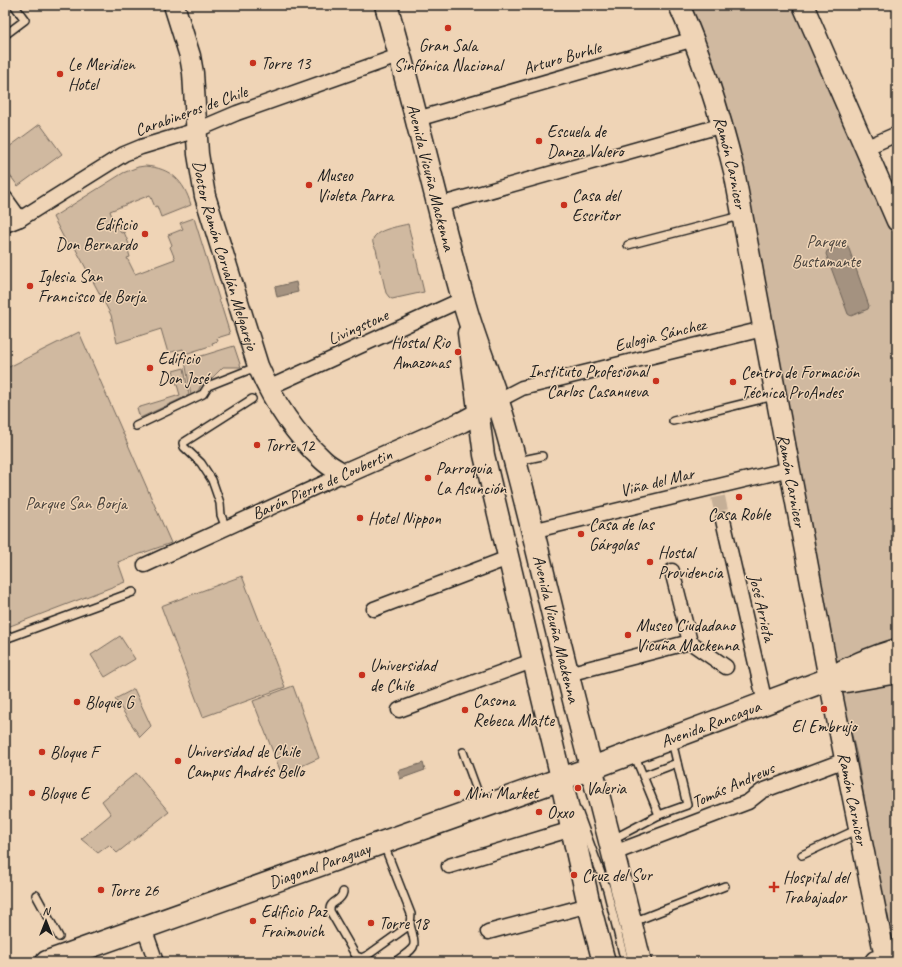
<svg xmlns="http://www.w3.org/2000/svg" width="902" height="967" viewBox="0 0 902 967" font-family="Caveat,sans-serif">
  <rect width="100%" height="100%" fill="#efd4b6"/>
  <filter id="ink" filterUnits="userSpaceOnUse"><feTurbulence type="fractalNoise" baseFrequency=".025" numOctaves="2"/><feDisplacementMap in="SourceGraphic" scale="8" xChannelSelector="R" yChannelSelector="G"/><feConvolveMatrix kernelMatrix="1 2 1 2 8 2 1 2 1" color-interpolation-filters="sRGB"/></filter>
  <g filter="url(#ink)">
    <g fill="#d0b9a0" stroke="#766a5e">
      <polygon points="686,5 796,5 897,237 897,962 890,951 857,756 827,634 800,493"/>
      <polygon points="40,124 62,154 18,186 5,169 5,150"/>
      <path d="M145,166C171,168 184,181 191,205L161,217L157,206L155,207L150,195L110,211L116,228L119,227L121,233L124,232L131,249L128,250L130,257L127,258L135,274L175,259L170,247L172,245L168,235L183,229L180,223L194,218L230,334L217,338L218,341L212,343L213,345L185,354L183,349L168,353L161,329L117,343L111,315L73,244L68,246L53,217L123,173L138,167Z"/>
      <path d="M408,224L424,292L392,299L389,297L386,293L376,249C362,231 397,227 408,224Z"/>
      <polygon points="79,332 171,543 118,562 125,582 5,628 5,369"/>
      <polygon points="234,346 241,367 223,367 211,379 202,383 198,391 191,395 185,361"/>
      <polygon points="184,368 189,395 140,418 137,408 180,395 173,371"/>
      <polygon points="242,576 285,687 203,717 161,606"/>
      <polygon points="120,636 135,659 105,677 91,655"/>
      <polygon points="293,686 319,758 282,775 253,701"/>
      <polygon points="134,689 151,726 140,737 115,699"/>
      <polygon points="136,773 169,812 117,853 109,845 98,853 81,839 111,814 102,801"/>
    </g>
    <g fill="#a49280" stroke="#6e6358">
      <polygon points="844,245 848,246 869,306 868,309 851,316 848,314 826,254 827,251"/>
      <polygon points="296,282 298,292 277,297 275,287"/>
      <polygon points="423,763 425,770 400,779 398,771"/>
    </g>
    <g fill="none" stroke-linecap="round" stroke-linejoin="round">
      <polyline stroke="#c5af97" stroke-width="14" stroke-dasharray="14 7" stroke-linecap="butt" points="718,497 723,520"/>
      <defs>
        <g id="lane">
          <polyline points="5,35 25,20 14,5"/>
          <polyline points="628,245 740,216"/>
          <polyline points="673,421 774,396"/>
          <polyline points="136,426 203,394 208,386 256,367"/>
          <polyline points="518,461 542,456"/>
          <polyline points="226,528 221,515 220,503 212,480 201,463 184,447 183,443 252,399"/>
          <polyline points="5,639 133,592"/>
          <polyline points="463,752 482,804"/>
          <polyline points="634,754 659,815"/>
          <polyline points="643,776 677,763"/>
          <polyline points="578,811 607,890 625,962"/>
          <polyline points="613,839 659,815 687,805 672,741"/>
          <polyline points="802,855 858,829"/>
          <path d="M343,892C341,903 329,900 330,911L356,956L362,958L368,955L410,925L411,914L384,845"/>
          <polyline points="36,895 59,937"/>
          <polyline points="633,922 725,886"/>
          <path d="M395,962C415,946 418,951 410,925"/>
        </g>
        <g id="street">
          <polyline points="417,119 694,39"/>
          <polyline points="865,148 897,134"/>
          <polyline points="5,198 20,219"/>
          <polyline points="439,205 723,125"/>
          <polyline points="5,225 20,219 124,154 141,147 197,130 237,113 401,55"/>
          <polyline points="268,388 463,299"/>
          <polyline points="497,401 522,388 763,329"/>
          <polyline points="723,520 765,703"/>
          <polyline points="532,531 790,469"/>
          <polyline points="145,565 344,474"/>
          <polyline points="672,571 690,642 726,667"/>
          <polyline points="374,609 508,558"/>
          <polyline points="568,674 690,642"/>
          <polyline points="399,710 532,661"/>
          <polyline points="614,853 748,802 762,791 770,788 845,760"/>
          <polyline points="449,866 562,832 572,827"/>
          <polyline points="144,928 156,962"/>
          <polyline points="488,932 589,905"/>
        </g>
        <g id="secondary">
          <path id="s1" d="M174,5L190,56L193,73L198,154L205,196L258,366C273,401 295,434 323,460C329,466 337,470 344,474L462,422L477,414L497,401"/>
          <path id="s2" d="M679,5C703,59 720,114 734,171L829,679L886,962"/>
          <polyline points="803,5 897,221"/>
          <polyline points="468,333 484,455 561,778"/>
        </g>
        <g id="primary">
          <path id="s3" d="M386,5C414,102 436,201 463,299C474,341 492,380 504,421C528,504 546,589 567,672C591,769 617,865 640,962"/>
          <polyline points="835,680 846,681 897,672"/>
          <polyline points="561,778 589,905 604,962"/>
          <path id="s4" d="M47,962L592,768L829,679C851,666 873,657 897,650"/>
          <polyline points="876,962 897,958"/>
        </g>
      </defs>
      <use href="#lane" stroke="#1c1c1c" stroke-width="10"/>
      <use href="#street" stroke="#1c1c1c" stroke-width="17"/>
      <use href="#secondary" stroke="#1c1c1c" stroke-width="23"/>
      <use href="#primary" stroke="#1c1c1c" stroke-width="25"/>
      <use href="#lane" stroke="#efd4b6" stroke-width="7"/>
      <use href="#street" stroke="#efd4b6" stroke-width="14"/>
      <use href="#secondary" stroke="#efd4b6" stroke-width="20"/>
      <use href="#primary" stroke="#efd4b6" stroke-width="22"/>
    </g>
  </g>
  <g fill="#c8321e" stroke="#efd4b6" stroke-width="1.5">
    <circle cx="448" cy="28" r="4"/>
    <circle cx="253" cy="63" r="4"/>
    <circle cx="60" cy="74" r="4"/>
    <circle cx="539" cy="141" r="4"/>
    <circle cx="309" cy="185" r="4"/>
    <circle cx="564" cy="205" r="4"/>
    <circle cx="145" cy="234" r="4"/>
    <circle cx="30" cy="286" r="4"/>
    <circle cx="458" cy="352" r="4"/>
    <circle cx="150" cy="368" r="4"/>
    <circle cx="656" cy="381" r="4"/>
    <circle cx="733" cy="382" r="4"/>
    <circle cx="257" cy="445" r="4"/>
    <circle cx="428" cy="478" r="4"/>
    <circle cx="739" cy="497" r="4"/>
    <circle cx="360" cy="518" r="4"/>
    <circle cx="581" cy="534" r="4"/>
    <circle cx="650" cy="562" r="4"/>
    <circle cx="628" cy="635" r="4"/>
    <circle cx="362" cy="675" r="4"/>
    <circle cx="77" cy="702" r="4"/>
    <circle cx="824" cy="709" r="4"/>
    <circle cx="465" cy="710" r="4"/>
    <circle cx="42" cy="752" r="4"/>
    <circle cx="178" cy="761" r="4"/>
    <circle cx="578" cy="788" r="4"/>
    <circle cx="32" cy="793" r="4"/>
    <circle cx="457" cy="793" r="4"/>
    <circle cx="539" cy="812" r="4"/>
    <circle cx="574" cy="875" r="4"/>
    <path d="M772 881h4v4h4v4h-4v4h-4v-4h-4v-4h4z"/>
    <circle cx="101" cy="890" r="4"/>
    <circle cx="253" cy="921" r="4"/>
    <circle cx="371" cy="923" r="4"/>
  </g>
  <g text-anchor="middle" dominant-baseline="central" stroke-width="3" stroke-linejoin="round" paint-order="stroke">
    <g font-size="17" fill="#1c1c1c" stroke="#efd4b6" text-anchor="start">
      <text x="448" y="45" text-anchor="middle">Gran Sala<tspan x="448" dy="20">Sinfónica Nacional</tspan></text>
      <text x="261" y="63">Torre 13</text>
      <text x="68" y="64">Le Meridien<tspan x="68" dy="20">Hotel</tspan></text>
      <text x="547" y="131">Escuela de<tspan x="547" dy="20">Danza Valero</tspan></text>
      <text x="317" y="175">Museo<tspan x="317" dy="20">Violeta Parra</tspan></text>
      <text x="572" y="195">Casa del<tspan x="572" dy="20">Escritor</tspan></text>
      <text x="137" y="224" text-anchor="end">Edificio<tspan x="137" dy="20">Don Bernardo</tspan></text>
      <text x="38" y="276">Iglesia San<tspan x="38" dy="20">Francisco de Borja</tspan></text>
      <text x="450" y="342" text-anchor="end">Hostal Rio<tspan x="450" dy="20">Amazonas</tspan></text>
      <text x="158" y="358">Edificio<tspan x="158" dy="20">Don José</tspan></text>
      <text x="648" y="371" text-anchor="end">Instituto Profesional<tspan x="648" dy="20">Carlos Casanueva</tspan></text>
      <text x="741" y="372">Centro de Formación<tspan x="741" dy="20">Técnica ProAndes</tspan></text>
      <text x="265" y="445">Torre 12</text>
      <text x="436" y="468">Parroquia<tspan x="436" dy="20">La Asunción</tspan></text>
      <text x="739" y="514" text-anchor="middle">Casa Roble</text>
      <text x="368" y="518">Hotel Nippon</text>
      <text x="589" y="524">Casa de las<tspan x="589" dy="20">Gárgolas</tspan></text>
      <text x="658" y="552">Hostal<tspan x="658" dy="20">Providencia</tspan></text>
      <text x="636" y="625">Museo Ciudadano<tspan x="636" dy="20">Vicuña Mackenna</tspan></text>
      <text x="370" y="665">Universidad<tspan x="370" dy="20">de Chile</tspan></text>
      <text x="473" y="700">Casona<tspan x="473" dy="20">Rebeca Matte</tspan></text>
      <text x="85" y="702">Bloque G</text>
      <text x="824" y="726" text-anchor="middle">El Embrujo</text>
      <text x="186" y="751">Universidad de Chile<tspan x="186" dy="20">Campus Andrés Bello</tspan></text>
      <text x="50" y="752">Bloque F</text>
      <text x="586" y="788">Valeria</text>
      <text x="40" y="793">Bloque E</text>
      <text x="465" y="793">Mini Market</text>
      <text x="547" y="812">Oxxo</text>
      <text x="582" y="875">Cruz del Sur</text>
      <text x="783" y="877">Hospital del<tspan x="783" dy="20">Trabajador</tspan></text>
      <text x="109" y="890">Torre 26</text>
      <text x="261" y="911">Edificio Paz<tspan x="261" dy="20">Fraimovich</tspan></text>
      <text x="379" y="923">Torre 18</text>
    </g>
    <g font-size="17" fill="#1c1c1c" stroke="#efd4b6">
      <text transform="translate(562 58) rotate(-16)">Arturo Burhle</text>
      <text transform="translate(191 111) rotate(-20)">Carabineros de Chile</text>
      <text stroke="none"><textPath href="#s2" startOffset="166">Ramón Carnicer</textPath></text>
      <text stroke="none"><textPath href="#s3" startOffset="178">Avenida Vicuña Mackenna</textPath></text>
      <text stroke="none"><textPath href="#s1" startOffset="257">Doctor Ramón Corvalán Melgarejo</textPath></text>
      <text transform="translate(358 327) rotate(-24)">Livingstone</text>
      <text transform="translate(660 335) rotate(-14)">Eulogia Sánchez</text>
      <text stroke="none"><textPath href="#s2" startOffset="490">Ramón Carnicer</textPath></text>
      <text transform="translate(657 482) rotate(-14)">Viña del Mar</text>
      <text transform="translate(322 484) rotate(-24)">Barón Pierre de Coubertin</text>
      <text transform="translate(762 608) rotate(77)">José Arrieta</text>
      <text stroke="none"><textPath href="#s3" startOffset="647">Avenida Vicuña Mackenna</textPath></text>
      <text stroke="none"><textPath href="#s4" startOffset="705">Avenida Rancagua</textPath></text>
      <text transform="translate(733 785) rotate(-24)">Tomás Andrews</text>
      <text stroke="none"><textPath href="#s2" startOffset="814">Ramón Carnicer</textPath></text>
      <text stroke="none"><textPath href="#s4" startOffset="289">Diagonal Paraguay</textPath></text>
    </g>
    <g font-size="17" fill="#49433d" stroke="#efd4b6">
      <text x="826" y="241">Parque<tspan x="826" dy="20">Bustamante</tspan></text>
      <text x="76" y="503">Parque San Borja</text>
    </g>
  </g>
  <rect width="902" height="967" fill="none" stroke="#efd4b6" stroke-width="20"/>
  <rect x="10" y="10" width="882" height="947" fill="none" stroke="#1c1c1c" stroke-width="1.5" filter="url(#ink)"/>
  <g transform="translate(46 921)" stroke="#efd4b6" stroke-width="3" paint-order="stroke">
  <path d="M0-3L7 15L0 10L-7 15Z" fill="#1c1c1c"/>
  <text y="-6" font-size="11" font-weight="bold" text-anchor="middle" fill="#1c1c1c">N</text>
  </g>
</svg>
